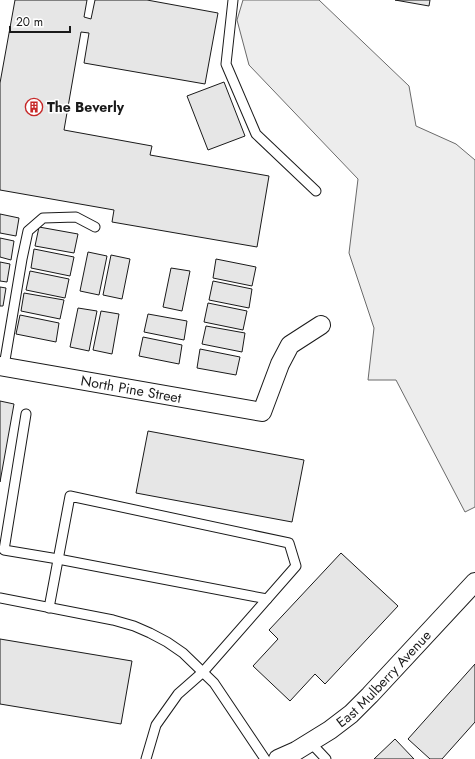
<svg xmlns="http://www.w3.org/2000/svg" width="475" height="759" viewBox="0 0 475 759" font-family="Jost,sans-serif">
  <rect width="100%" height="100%" fill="#fff"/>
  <polygon fill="#ededed" stroke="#6a6a6a" points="243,0 319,0 409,86 416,126 456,144 475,160 475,507 465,512 396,380 368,380 374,328 349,253 358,179 249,65 237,20"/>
  <g fill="#e6e6e6" stroke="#1a1a1a">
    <polygon points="15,0 87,0 84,17 91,19 95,0 147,0 218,13 205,84 84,63 89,33 81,32 64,130 152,146 150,155 269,176 257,247 112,222 114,210 0,190 0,83"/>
    <polygon points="395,0 430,0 429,6"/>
    <polygon points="224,82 245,136 208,150 187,96"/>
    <polygon points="0,214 19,218 16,236 0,233"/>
    <polygon points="39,227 78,234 74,253 35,246"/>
    <polygon points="0,238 14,241 11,260 0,257"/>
    <polygon points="34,249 74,257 70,276 31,268"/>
    <polygon points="88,252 107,256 99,295 80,291"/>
    <polygon points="111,255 130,259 122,299 103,295"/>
    <polygon points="216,259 256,267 252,286 213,278"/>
    <polygon points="0,262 10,264 7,282 0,281"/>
    <polygon points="171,268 190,271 182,311 163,307"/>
    <polygon points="30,271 69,279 65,298 26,290"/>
    <polygon points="213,281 252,289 249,308 209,300"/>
    <polygon points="0,287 6,288 3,306 0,306"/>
    <polygon points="24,293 64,300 60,319 21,311"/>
    <polygon points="208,303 247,311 243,330 204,322"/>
    <polygon points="78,308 97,311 89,351 70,347"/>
    <polygon points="101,311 119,314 112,354 93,350"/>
    <polygon points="148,314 187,321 184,340 144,332"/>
    <polygon points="20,315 59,323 56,342 16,334"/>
    <polygon points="206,326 245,333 242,352 202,344"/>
    <polygon points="143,337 182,345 179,364 139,356"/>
    <polygon points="200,349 240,357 236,375 197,368"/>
    <polygon points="0,401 14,404 0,482"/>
    <polygon points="148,431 304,460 292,522 136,493"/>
    <polygon points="341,553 398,606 325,684 315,674 290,701 253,666 278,639 269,630"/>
    <polygon points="0,639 132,661 121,724 0,704"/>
    <polygon points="475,664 475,722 442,759 430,759 408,739"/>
    <polygon points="395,739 414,759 374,759"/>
  </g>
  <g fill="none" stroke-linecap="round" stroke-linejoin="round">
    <defs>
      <g id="service">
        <polyline points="233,0 226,64 256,134 316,191"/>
        <polyline points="4,366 22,259 28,231 43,218 76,217 95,227"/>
        <polyline points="26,414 4,550 58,559 267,599"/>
        <polyline points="0,598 113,620 134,626 150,633 167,642 183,653 214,683 265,759"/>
        <polyline points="49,608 70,496 289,543 296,566 203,672 178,694 156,725 146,759"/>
        <polyline points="310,742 326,759"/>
      </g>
      <g id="minor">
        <path id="s1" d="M0,366L262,412L280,364L290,345L321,325"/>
        <path id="s2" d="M278,759L296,751L330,730L351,714L370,695L475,582"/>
      </g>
    </defs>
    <use href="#service" stroke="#1a1a1a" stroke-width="11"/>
    <use href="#minor" stroke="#1a1a1a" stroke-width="20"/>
    <use href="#service" stroke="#fff" stroke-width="9"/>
    <use href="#minor" stroke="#fff" stroke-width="18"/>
  </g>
  <defs>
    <symbol id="building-ring" viewBox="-11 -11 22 22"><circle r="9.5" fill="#fff" stroke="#c62828" stroke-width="1.5"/><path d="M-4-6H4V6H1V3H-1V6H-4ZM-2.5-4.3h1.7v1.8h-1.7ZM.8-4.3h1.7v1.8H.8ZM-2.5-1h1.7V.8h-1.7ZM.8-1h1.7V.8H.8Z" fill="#c62828"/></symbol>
  </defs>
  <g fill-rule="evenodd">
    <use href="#building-ring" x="24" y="97" width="20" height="20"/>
  </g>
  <g text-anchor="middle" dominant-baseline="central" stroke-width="3" stroke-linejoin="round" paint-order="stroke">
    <g font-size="14" font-weight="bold" fill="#1a1a1a" stroke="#fff" text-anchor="start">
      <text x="47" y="107">The Beverly</text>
    </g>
    <g font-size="14" fill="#1a1a1a" stroke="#fff">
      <text stroke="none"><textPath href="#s1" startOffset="133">North Pine Street</textPath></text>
      <text stroke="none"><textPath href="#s2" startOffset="134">East Mulberry Avenue</textPath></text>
    </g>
  </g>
  <path d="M10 26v6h60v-6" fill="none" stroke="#1a1a1a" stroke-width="2"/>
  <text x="16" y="26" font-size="12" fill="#1a1a1a" stroke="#ffffff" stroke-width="3" paint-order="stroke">20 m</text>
</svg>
